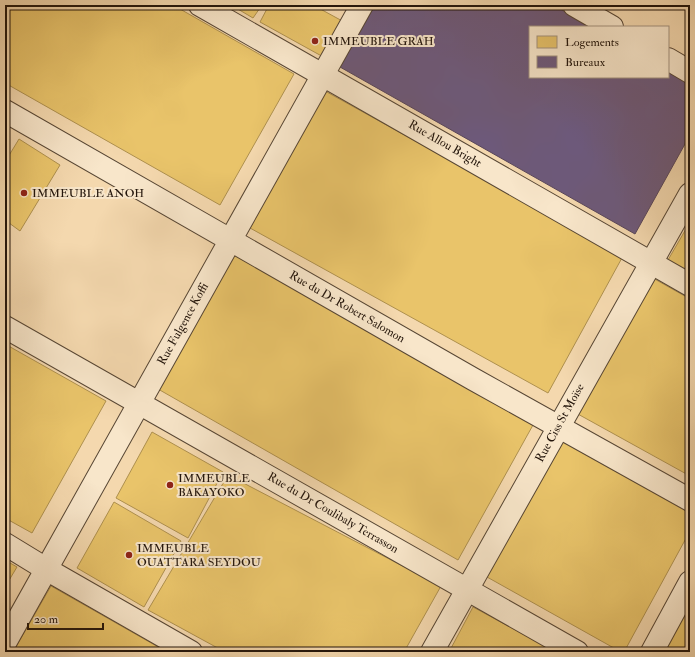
<svg xmlns="http://www.w3.org/2000/svg" width="695" height="657" viewBox="0 0 695 657" font-family="'IM FELL Double Pica',serif">
  <rect width="100%" height="100%" fill="#f4d8ae"/>
  <filter id="stains"><feTurbulence type="fractalNoise" baseFrequency=".005" numOctaves="4"/><feColorMatrix values="0 0 0 0 .2 0 0 0 0 .09 0 0 0 0 .02 0 0 0 .5 -.17"/></filter>
  <radialGradient id="worn" r=".72"><stop offset=".6" stop-color="#630" stop-opacity="0"/><stop offset="1" stop-color="#630" stop-opacity=".3"/></radialGradient>
  <g fill="#e9c46a" stroke="#ae904e">
    <polygon points="5,5 173,5 294,74 220,205 5,83"/>
    <polygon points="231,5 262,5 253,18"/>
    <polygon points="269,5 313,5 346,23 327,59 260,22"/>
    <polygon points="325,91 623,256 548,393 250,228"/>
    <polygon points="19,139 60,165 20,231 5,220 5,162"/>
    <polygon points="690,222 690,272 668,260"/>
    <polygon points="234,255 533,425 458,560 158,389"/>
    <polygon points="651,277 690,299 690,476 576,413"/>
    <polygon points="5,344 106,401 32,533 5,518"/>
    <polygon points="152,432 223,472 188,538 116,498"/>
    <polygon points="562,441 690,512 690,531 624,652 621,652 487,577"/>
    <polygon points="228,475 441,586 404,652 225,652 148,610"/>
    <polygon points="114,502 181,541 144,607 77,568"/>
    <polygon points="5,560 17,567 5,587"/>
    <polygon points="51,586 167,652 13,652"/>
    <polygon points="690,599 690,652 660,652"/>
    <polygon points="473,607 556,652 449,652"/>
  </g>
  <polygon fill="#6d597a" stroke="#574559" points="375,5 553,5 592,27 530,27 530,77 668,77 668,70 690,82 690,135 635,234 340,67"/>
  <g fill="none" stroke-linecap="round" stroke-linejoin="round">
    <defs>
      <g id="street">
        <polyline points="200,5 690,285"/>
        <polyline points="574,5 612,27"/>
        <polyline points="668,59 690,72"/>
        <polyline points="5,111 473,379 690,500"/>
        <polyline points="5,327 577,652"/>
        <polyline points="5,544 46,569 191,652"/>
        <polyline points="5,643 362,5"/>
        <polyline points="432,652 690,194"/>
        <polyline points="652,652 690,582"/>
      </g>
    </defs>
    <use href="#street" stroke="#574634" stroke-width="24"/>
    <use href="#street" stroke="#f8e6ca" stroke-width="22"/>
  </g>
  <g fill="#8f2418" stroke="#f8e6ca" stroke-width="1.5">
    <circle cx="315" cy="41" r="4"/>
    <circle cx="24" cy="193" r="4"/>
    <circle cx="170" cy="485" r="4"/>
    <circle cx="129" cy="555" r="4"/>
  </g>
  <g text-anchor="middle" dominant-baseline="central" stroke-width="4" stroke-linejoin="round" paint-order="stroke">
    <g font-size="12" fill="#23150b" stroke="#f8e6ca" text-anchor="start">
      <text x="323" y="41">IMMEUBLE GRAH</text>
      <text x="32" y="193">IMMEUBLE ANOH</text>
      <text x="178" y="478">IMMEUBLE<tspan x="178" dy="14">BAKAYOKO</tspan></text>
      <text x="137" y="548">IMMEUBLE<tspan x="137" dy="14">OUATTARA SEYDOU</tspan></text>
    </g>
    <g font-size="12" fill="#23150b" stroke="#f8e6ca">
      <text transform="translate(445 144) rotate(30)">Rue Allou Bright</text>
      <text transform="translate(347 307) rotate(30)">Rue du Dr Robert Salomon</text>
      <text transform="translate(183 324) rotate(-61)">Rue Fulgence Koffi</text>
      <text transform="translate(560 423) rotate(-61)">Rue Ciss St Moïse</text>
      <text transform="translate(333 513) rotate(30)">Rue du Dr Coulibaly Terrasson</text>
    </g>
  </g>
  <rect width="695" height="657" fill="none" stroke="#f4d8ae" stroke-width="20"/>
  <rect x="6" y="6" width="683" height="645" fill="none" stroke="#23150b" stroke-width="2"/>
  <rect x="10" y="10" width="675" height="637" fill="none" stroke="#23150b"/>
  <rect x="529" y="26" width="140" height="52" fill="#f8e6ca" stroke="#a3927e"/>
  <rect x="537" y="36" width="20" height="12" fill="#e9c46a" stroke="#a3927e"/>
  <text x="565" y="46" font-size="12" fill="#23150b">Logements</text>
  <rect x="537" y="56" width="20" height="12" fill="#6d597a" stroke="#a3927e"/>
  <text x="565" y="66" font-size="12" fill="#23150b">Bureaux</text>
  <path d="M28 623v6h75v-6" fill="none" stroke="#23150b" stroke-width="2"/>
  <text x="34" y="623" font-size="12" fill="#23150b" stroke="#f8e6ca" stroke-width="3" paint-order="stroke">20 m</text>
  <rect width="100%" height="100%" filter="url(#stains)"/>
  <rect width="100%" height="100%" fill="url(#worn)"/>
</svg>
